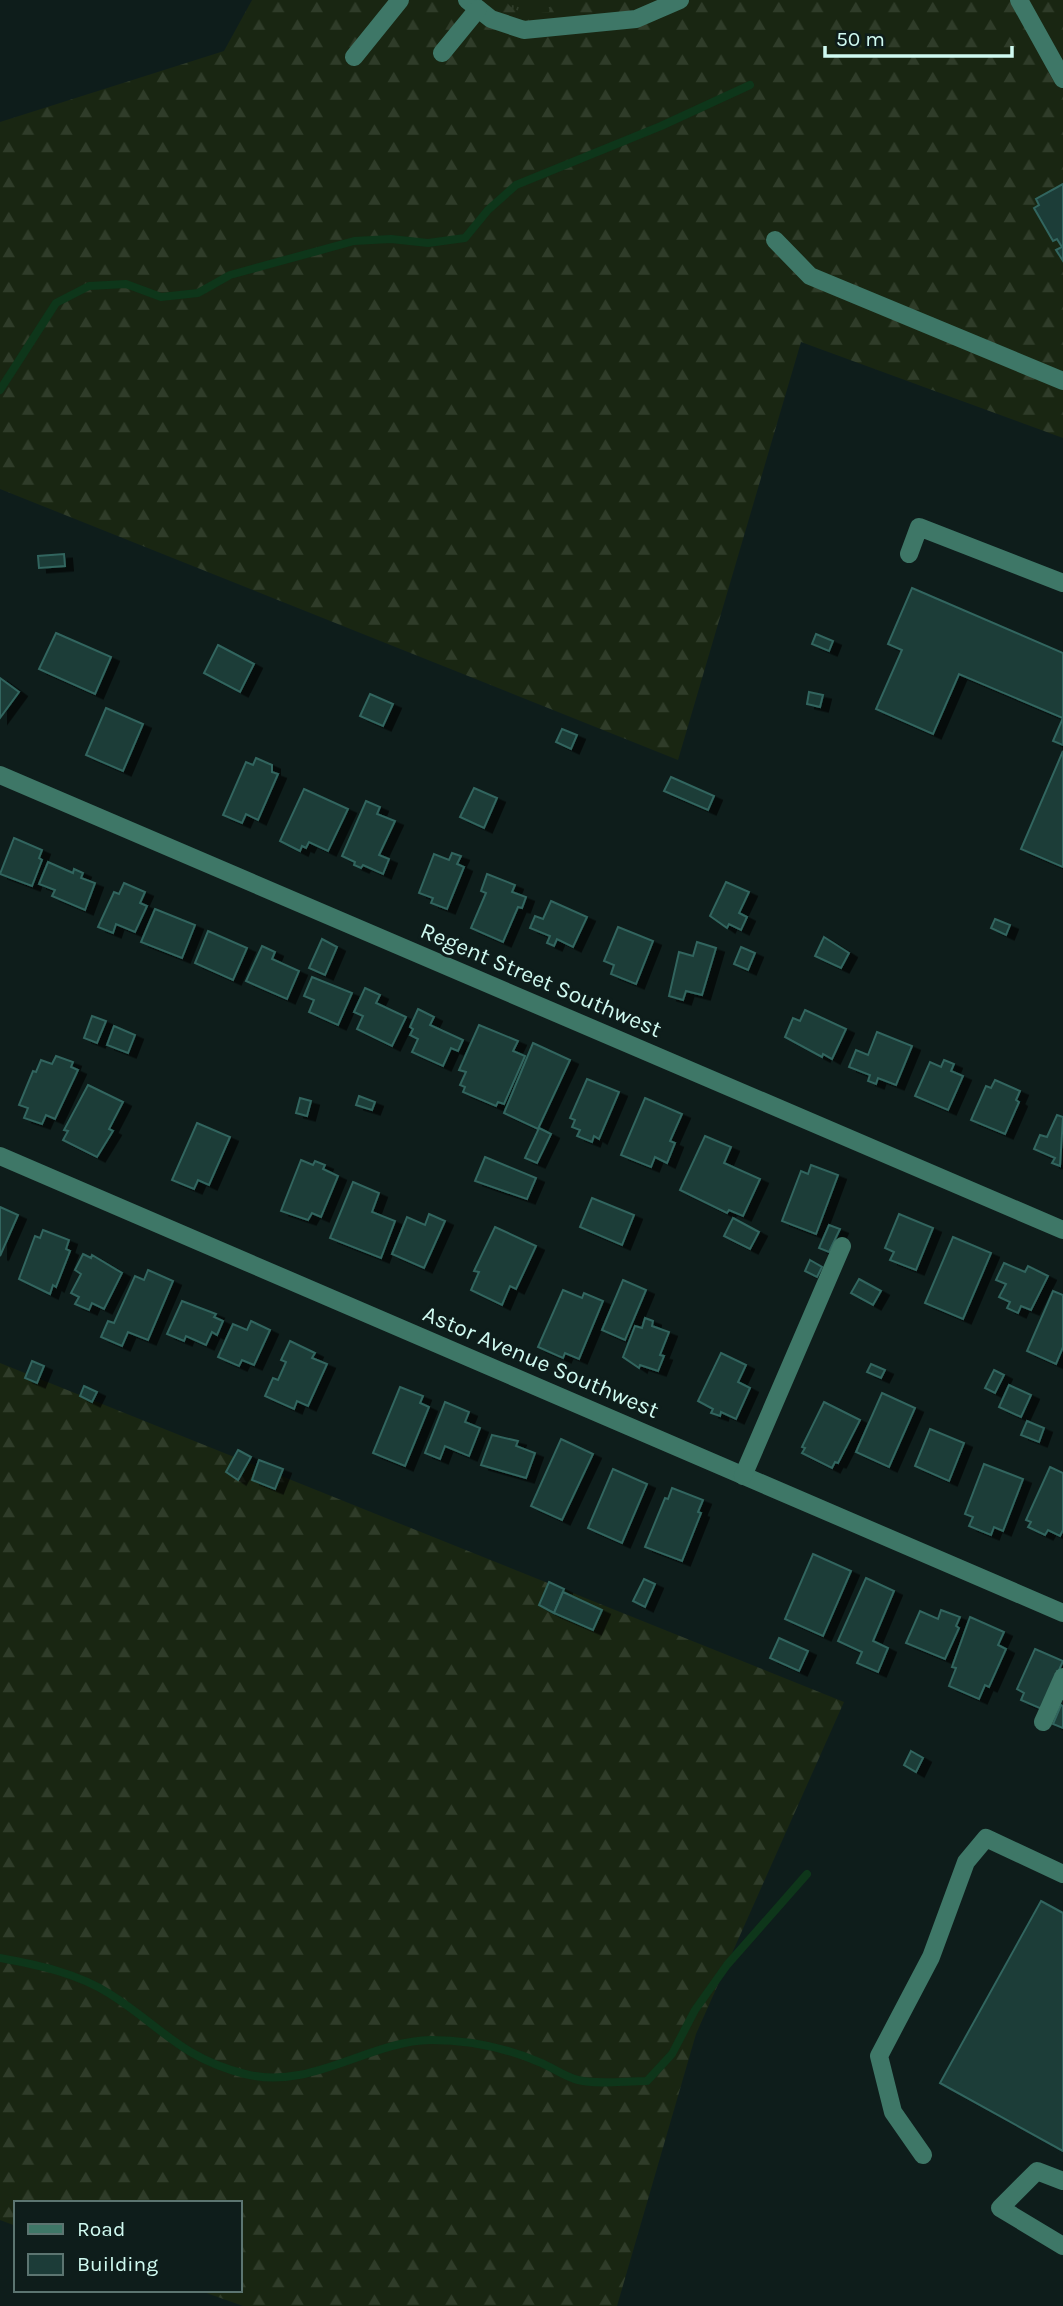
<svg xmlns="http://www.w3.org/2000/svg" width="1063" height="2306" viewBox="0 0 1063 2306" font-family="Karla,sans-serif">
  <defs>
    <pattern id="forest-firs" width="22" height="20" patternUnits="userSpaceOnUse" patternTransform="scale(1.75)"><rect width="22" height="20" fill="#192612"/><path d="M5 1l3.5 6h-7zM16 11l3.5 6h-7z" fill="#2f3c29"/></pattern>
    <pattern id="park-tufts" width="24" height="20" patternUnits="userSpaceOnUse" patternTransform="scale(1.75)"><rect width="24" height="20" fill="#192612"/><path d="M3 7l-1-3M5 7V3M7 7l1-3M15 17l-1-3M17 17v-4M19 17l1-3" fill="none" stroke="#2f3c29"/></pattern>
    <filter id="shadow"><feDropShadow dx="8" dy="4.5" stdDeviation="0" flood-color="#0009"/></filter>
  </defs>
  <rect width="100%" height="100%" fill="#0e1d1b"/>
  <g fill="url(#forest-firs)">
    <polygon points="252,0 1063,0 1063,438 801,342 678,760 0,489 0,122 224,51"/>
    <polygon points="0,1363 844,1702 696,2034 617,2306 243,2306 198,2290 240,2290 240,2203 16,2203 16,2226 0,2220"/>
  </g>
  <path fill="url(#park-tufts)" d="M506,0H553L549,12C533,13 512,15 506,0Z"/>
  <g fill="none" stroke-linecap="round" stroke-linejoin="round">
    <g stroke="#0e361a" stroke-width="8">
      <polyline points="0,390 56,303 89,286 126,284 161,297 198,293 230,275 354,241 391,239 428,243 465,238 488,210 516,185 661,126 750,85"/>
      <path d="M0,1958C38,1965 77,1973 110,1994C162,2027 181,2058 245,2074C311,2091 368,2041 431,2040C467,2040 506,2048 539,2062C552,2067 565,2077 578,2080C598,2085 625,2081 647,2081L672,2054L695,2010L727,1965L807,1874"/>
    </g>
  </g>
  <g fill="#1c3c38" stroke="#31655e" stroke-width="2" filter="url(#shadow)">
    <polygon points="1063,184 1063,261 1056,250 1062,247 1057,239 1053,241 1034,208 1039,205 1036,199"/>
    <polygon points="64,554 65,566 39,568 38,556"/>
    <polygon points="912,588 1063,653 1063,745 1053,741 1063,718 959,674 933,734 876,709 902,650 888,644"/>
    <polygon points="56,633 111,657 95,694 39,669"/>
    <polygon points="816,634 833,641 829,651 812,644"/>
    <polygon points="218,645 254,664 240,692 204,673"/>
    <polygon points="0,678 19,692 0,718"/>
    <polygon points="809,692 823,695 820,707 807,704"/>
    <polygon points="370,694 393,704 383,726 360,716"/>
    <polygon points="106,708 143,724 123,771 86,755"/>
    <polygon points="562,729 577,735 571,749 556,742"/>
    <polygon points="1063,751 1063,867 1021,849"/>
    <polygon points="256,758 272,765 272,772 278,774 258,820 246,814 242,823 223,815 246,762 253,765"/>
    <polygon points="671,777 714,796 708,810 664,791"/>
    <polygon points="474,788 497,798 484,828 460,817"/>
    <polygon points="304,789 348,809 328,851 309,842 306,848 302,846 300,851 280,841"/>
    <polygon points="366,801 380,807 377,814 395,821 379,855 389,859 383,874 363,865 361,868 354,865 355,862 342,856"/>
    <polygon points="14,838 42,850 39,858 42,860 32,886 0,874"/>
    <polygon points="452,853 461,856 457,864 464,867 447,909 431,903 433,898 419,893 434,854 449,860"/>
    <polygon points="48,862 73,873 74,869 83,873 81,878 95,883 85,910 52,896 55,890 39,884"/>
    <polygon points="487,874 515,885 512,892 526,897 522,908 518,907 503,942 471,928 486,893 481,891"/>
    <polygon points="726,882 749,892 739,913 747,917 741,930 729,924 727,928 710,916"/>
    <polygon points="124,883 145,892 140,903 147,906 135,932 116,924 113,933 98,927 114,892 119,894"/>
    <polygon points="551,901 587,917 573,947 557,939 554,946 547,943 550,936 530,928 535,916 543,919"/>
    <polygon points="155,909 195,925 182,958 141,942"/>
    <polygon points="995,919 1010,925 1006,935 991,928"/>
    <polygon points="618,927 653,941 636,984 611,974 614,965 604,961"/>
    <polygon points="208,931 247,948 233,980 195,963"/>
    <polygon points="824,937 849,953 841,968 815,956"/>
    <polygon points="322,939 337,947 325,975 309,968"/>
    <polygon points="697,942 716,948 702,995 686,991 683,1000 669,996 679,952 693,956"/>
    <polygon points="262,946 275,952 272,959 299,971 287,999 246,981"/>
    <polygon points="741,947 755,953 748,970 734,964"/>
    <polygon points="312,977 352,993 338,1025 309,1012 314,1000 304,996"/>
    <polygon points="365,988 380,995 376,1003 406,1017 392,1046 357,1029 363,1016 354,1012"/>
    <polygon points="418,1009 434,1017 430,1025 463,1040 458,1051 451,1048 443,1066 412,1052 418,1039 410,1035 413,1029 410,1027"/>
    <polygon points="805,1010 846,1029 832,1059 823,1054 822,1057 785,1037 793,1018 800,1021"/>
    <polygon points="92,1016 106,1021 97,1043 84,1038"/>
    <polygon points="479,1025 518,1041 513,1051 525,1056 504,1104 498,1102 496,1106 463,1092 465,1087 460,1085 466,1072 459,1070"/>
    <polygon points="114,1026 135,1035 128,1053 107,1045"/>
    <polygon points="877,1032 912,1046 896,1085 878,1078 876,1084 868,1081 870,1075 849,1067 856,1050 868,1055"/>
    <polygon points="533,1043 570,1060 538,1129 504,1113"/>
    <polygon points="56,1056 73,1062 71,1067 78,1070 55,1119 46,1115 42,1124 24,1118 28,1108 19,1105 33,1071 36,1072 41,1060 52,1064"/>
    <polygon points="944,1060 954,1064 951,1071 963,1076 948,1110 915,1096 930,1062 941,1067"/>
    <polygon points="587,1079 619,1092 599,1139 594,1136 592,1142 577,1136 580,1130 572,1127 575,1120 570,1118"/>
    <polygon points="995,1080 1020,1091 1016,1100 1019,1102 1005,1134 971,1120 986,1086 991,1088"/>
    <polygon points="88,1085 123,1102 109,1129 113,1131 97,1157 63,1140 68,1131 64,1130"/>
    <polygon points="359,1096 375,1102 372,1110 356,1105"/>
    <polygon points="300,1098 311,1101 307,1116 296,1113"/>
    <polygon points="645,1098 682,1114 670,1141 675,1143 667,1163 655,1157 651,1167 621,1155"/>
    <polygon points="1057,1115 1063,1117 1060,1166 1052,1163 1055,1158 1034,1149 1040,1135 1047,1137"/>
    <polygon points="197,1123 230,1137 209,1185 198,1180 194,1189 172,1180"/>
    <polygon points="539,1128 551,1134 537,1163 525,1158"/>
    <polygon points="705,1136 731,1147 724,1163 760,1179 743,1216 729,1210 727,1213 680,1190"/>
    <polygon points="485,1157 536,1178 527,1199 475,1181"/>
    <polygon points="301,1160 313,1165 315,1161 325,1165 323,1169 338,1176 321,1217 312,1213 308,1220 281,1211"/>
    <polygon points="811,1165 838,1175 816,1234 782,1221 801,1171 808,1174"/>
    <polygon points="353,1182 379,1193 372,1212 395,1221 381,1258 330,1238"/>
    <polygon points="592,1198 634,1215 622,1245 580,1227"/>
    <polygon points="0,1207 18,1215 0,1256"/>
    <polygon points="429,1214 445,1221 424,1268 392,1254 407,1217 425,1225"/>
    <polygon points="899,1214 933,1228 916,1270 890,1260 894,1252 885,1248"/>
    <polygon points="733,1218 759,1232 750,1249 724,1236"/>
    <polygon points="829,1225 840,1229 829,1252 819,1248"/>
    <polygon points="495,1227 536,1246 516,1289 510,1286 502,1305 471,1290 479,1272 474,1271"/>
    <polygon points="43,1230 69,1240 66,1249 70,1251 56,1287 53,1285 50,1294 19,1279 35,1236 40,1238"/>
    <polygon points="953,1237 991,1253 963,1319 925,1303"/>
    <polygon points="83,1254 91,1258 92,1255 122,1273 104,1309 92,1303 89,1310 75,1304 79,1297 71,1293 81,1274 75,1270"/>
    <polygon points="810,1260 822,1267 817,1277 805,1271"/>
    <polygon points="1004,1263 1025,1272 1028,1266 1048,1276 1031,1310 1021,1306 1018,1313 1007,1308 1010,1302 999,1297 1006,1284 996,1280"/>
    <polygon points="148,1270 173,1281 148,1340 128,1332 122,1346 101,1337 108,1321 114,1323 135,1276 144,1280"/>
    <polygon points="859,1279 881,1291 873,1305 851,1293"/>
    <polygon points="623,1280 646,1290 625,1340 602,1330"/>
    <polygon points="563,1290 582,1298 584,1293 603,1301 579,1359 565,1353 563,1358 538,1347"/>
    <polygon points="1053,1291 1063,1295 1063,1347 1056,1364 1027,1351"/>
    <polygon points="182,1301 216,1314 214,1317 223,1321 217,1335 212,1332 206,1345 186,1336 184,1341 167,1334"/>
    <polygon points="645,1318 653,1321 652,1326 669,1332 660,1355 664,1356 658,1371 640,1365 639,1368 623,1357 635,1326 642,1328"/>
    <polygon points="251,1321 270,1330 254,1365 242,1360 239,1366 218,1357 233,1324 247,1330"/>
    <polygon points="290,1341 315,1353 312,1358 327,1364 308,1406 297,1401 294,1409 265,1396 273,1378 278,1380 286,1362 281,1360"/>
    <polygon points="721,1353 746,1365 738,1382 750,1388 736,1419 721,1412 720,1416 711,1413 713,1409 698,1401"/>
    <polygon points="32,1361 44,1366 37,1383 25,1378"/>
    <polygon points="871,1364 885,1370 881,1378 867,1372"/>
    <polygon points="994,1370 1004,1375 995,1393 985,1388"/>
    <polygon points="1009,1385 1031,1395 1021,1417 999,1407"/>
    <polygon points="84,1386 97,1392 92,1402 80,1396"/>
    <polygon points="400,1387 423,1396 420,1403 429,1407 405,1466 373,1453"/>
    <polygon points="882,1393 915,1408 889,1467 856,1452"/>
    <polygon points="445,1402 469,1412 465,1422 480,1428 469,1456 445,1446 440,1459 425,1453"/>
    <polygon points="824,1402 860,1420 838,1463 835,1462 832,1468 802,1453 805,1448 802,1447"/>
    <polygon points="1027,1421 1044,1428 1039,1442 1021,1435"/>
    <polygon points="930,1429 964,1443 949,1481 915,1466"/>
    <polygon points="492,1435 518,1441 516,1446 535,1453 526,1478 481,1465"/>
    <polygon points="561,1439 593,1454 562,1520 531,1506"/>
    <polygon points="238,1450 251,1457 238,1480 226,1472"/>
    <polygon points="259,1460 283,1469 275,1489 252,1480"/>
    <polygon points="984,1464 1023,1479 1003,1531 994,1527 991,1535 969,1526 973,1517 965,1514"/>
    <polygon points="1050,1467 1063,1473 1063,1530 1060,1536 1048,1530 1045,1535 1028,1527 1031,1522 1026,1520"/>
    <polygon points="613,1469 647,1484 622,1543 588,1528"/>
    <polygon points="672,1488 703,1500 698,1512 701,1513 682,1561 645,1547 665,1498 668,1499"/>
    <polygon points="813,1554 851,1571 823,1636 785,1619"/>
    <polygon points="866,1578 894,1591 873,1641 888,1648 878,1672 857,1663 862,1652 838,1641"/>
    <polygon points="644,1579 655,1584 645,1607 633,1601"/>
    <polygon points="549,1582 564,1589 554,1613 539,1605"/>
    <polygon points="563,1592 602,1610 593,1630 554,1613"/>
    <polygon points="941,1610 960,1617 956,1626 959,1628 945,1659 906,1643 920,1611 938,1619"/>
    <polygon points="970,1617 1004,1632 998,1645 1006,1649 989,1687 985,1685 979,1699 949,1686 956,1668 952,1667"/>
    <polygon points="779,1638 808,1651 799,1671 770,1658"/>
    <polygon points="1035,1649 1063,1661 1042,1709 1021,1700 1024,1693 1017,1689"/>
    <polygon points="1061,1705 1063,1706 1063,1728 1053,1724"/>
    <polygon points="911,1751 923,1758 916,1772 904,1765"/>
    <polygon points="1041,1901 1063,1913 1063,2151 940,2083"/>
  </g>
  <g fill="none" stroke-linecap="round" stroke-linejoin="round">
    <g stroke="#3e7767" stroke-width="18">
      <polyline points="467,0 491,19 524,30 636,19 680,0"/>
      <polyline points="1019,0 1063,79"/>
      <polyline points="442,53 478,9"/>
      <polyline points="354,57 400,0"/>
      <polyline points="775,240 810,276 1063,381"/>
      <polyline points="909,554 919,527 1063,583"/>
      <polyline points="0,775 1063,1230"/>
      <polyline points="0,1156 1063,1613"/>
      <polyline points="743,1476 842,1246"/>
      <polyline points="1043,1722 1063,1677"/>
      <polyline points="923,2155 893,2112 879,2056 931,1957 966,1862 986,1838 1063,1874"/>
      <polyline points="1063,2181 1037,2171 1000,2208 1063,2246"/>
    </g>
  </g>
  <g text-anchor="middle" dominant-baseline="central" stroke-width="6" stroke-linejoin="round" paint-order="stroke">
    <g font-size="23" fill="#d0faf1" stroke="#0e1d1b">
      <text transform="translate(541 980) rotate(23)">Regent Street Southwest</text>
      <text transform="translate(541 1362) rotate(23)">Astor Avenue Southwest</text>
    </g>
  </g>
  <rect x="14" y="2201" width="228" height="91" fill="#0e1d1b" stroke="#5c7571" stroke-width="2"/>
  <rect x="28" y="2224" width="35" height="10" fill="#3e7767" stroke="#5c7571" stroke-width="2"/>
  <text x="77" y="2236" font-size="21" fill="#d0faf1">Road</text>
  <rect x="28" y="2254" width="35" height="21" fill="#1c3c38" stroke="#5c7571" stroke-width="2"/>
  <text x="77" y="2271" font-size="21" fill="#d0faf1">Building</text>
  <path d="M825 46v10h187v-10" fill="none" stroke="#d0faf1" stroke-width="3.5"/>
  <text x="836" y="46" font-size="21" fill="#d0faf1" stroke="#0e1d1b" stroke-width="5" paint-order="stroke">50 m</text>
</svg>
